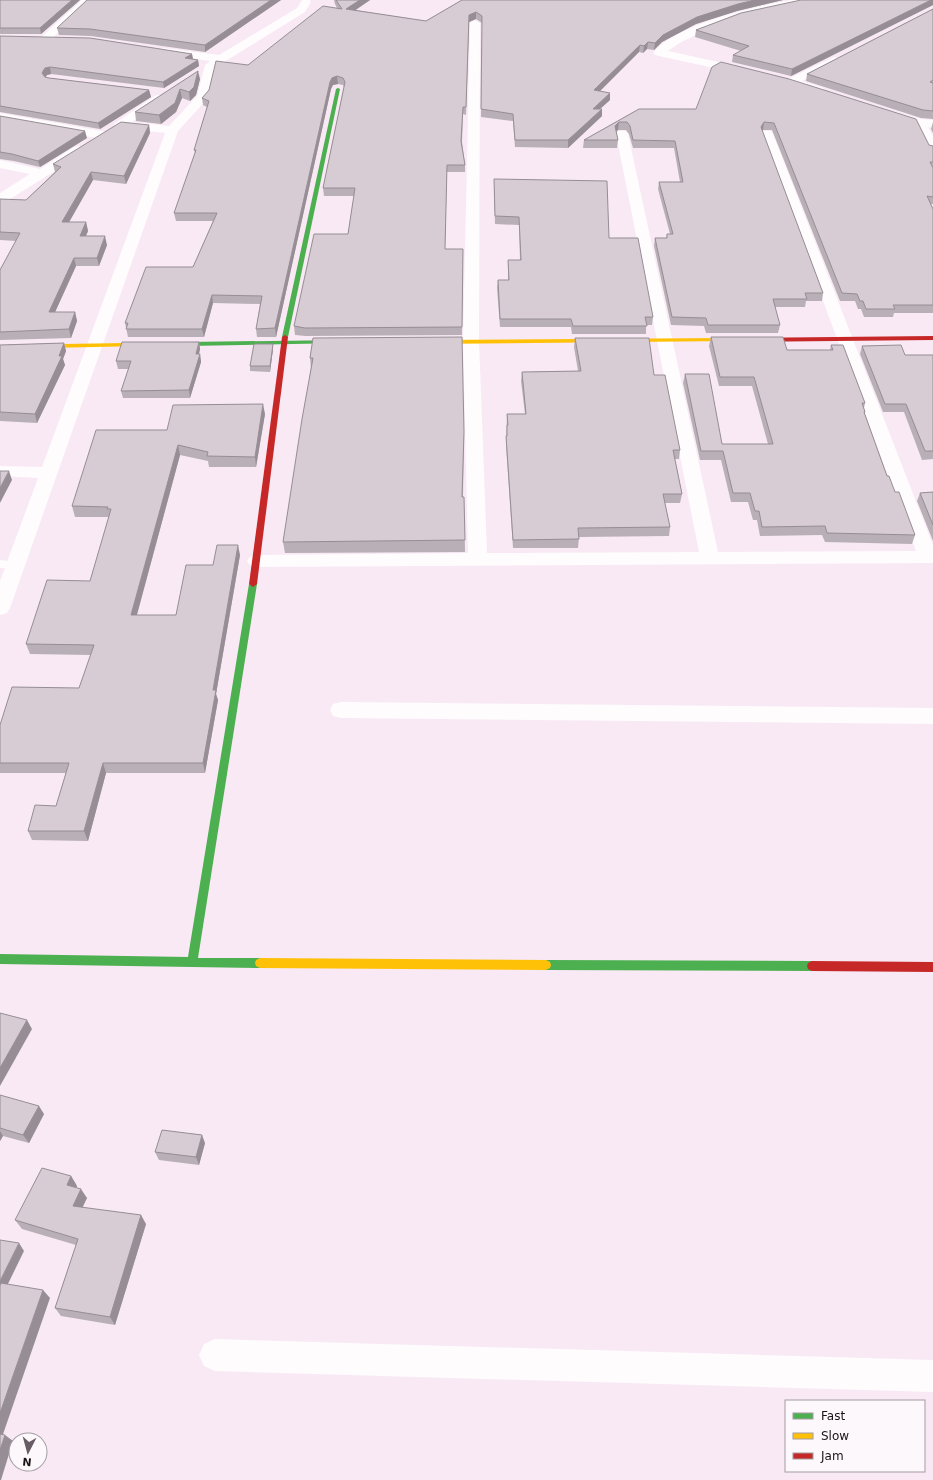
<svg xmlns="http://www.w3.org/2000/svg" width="933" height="1480" viewBox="0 0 933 1480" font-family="'DejaVu Sans',sans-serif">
  <rect width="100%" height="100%" fill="#f8e9f4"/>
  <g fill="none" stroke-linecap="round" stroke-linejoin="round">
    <polygon fill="#fefcfd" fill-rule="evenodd" points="0,560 19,562 21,565 19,568 0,568"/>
    <g fill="#fefcfd" fill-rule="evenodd">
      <polygon points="82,0 93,0 48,42 40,42 38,40 40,38"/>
      <polygon points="302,0 310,0 311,2 305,12 216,67 209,97 178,131 10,608 7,613 0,615 0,581 38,478 0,476 0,466 42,467 165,133 120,128 116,127 114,124 156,95 164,95 166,98 164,101 132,122 169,126 197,96 205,65 210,61 164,54 160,53 158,51 160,49 164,48 219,55 297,8"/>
      <path d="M791,0H814L809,3C771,10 735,18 700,33C688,39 678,43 668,51L750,69L752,71L750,73L746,75L659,56L655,55L653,53C673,25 757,6 791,0Z"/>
      <polygon points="475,20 480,23 479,341 487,553 699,552 616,134 618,131 626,131 628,134 718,552 916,551 761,134 763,131 771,131 773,134 933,545 933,563 257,567 250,565 247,561 250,557 257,555 468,553 463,341 470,23"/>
      <polygon points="834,57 838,58 840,60 838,62 802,81 823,88 825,91 823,94 815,94 788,85 786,82 788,79"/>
      <polygon points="889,110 921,119 933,120 933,128 928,127 933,136 933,153 928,152 927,149 915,125 885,117 883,114 885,111"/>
      <polygon points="0,113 102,131 106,132 108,135 106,138 102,139 0,121"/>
      <polygon points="79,146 84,147 85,150 84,153 5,202 0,203 0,193 30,174 0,168 0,160 40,169 74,147"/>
      <polygon points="341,702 933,708 933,724 341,718 333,716 330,710 333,704"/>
      <polygon points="215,1339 933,1360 933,1392 215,1371 204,1366 199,1355 204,1344"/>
    </g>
    <g fill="#4caf50" fill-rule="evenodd">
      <polygon points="338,88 340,89 288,337 285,339 282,337 336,89"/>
      <polygon points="342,340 344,341 344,343 187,346 184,344 187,342"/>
      <polygon points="253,581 257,584 198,958 260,958 264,960 265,963 264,966 260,968 0,964 0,954 188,957 249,584"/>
      <polygon points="546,960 812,961 816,963 817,966 816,969 812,971 546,970 542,968 541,965 542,962"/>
    </g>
    <g fill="#ffc107" fill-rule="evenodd">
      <polygon points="728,338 730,339 730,341 432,344 429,342 432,340"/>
      <polygon points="187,342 190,344 189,345 0,349 0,345"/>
      <polygon points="260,958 546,960 550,962 551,965 550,968 546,970 260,968 256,966 255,963 256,960"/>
    </g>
    <g fill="#c62828" fill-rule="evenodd">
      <polygon points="285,335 288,337 257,584 253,587 249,584 282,337"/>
      <polygon points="933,336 933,340 728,342 725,340 728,338"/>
      <polygon points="812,961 933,962 933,972 812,971 808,969 807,966 808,963"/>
    </g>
  </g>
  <g fill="#b9afb6">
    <polygon points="0,0 80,0 41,34 0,34"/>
    <polygon points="87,0 281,0 205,52 91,36 59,35 57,28"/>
    <polygon points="334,0 370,0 355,10 426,21 462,0 783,0 737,11 696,24 662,42 654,50 647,49 643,53 639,52 600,91 610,93 610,100 600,109 602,109 602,116 568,148 515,147 513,121 481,117 482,23 476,19 469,22 466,115 463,114 462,142 465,165 465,172 447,172 445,249 463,249 462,335 306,336 295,335 294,326 348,234 354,196 324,196 323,188 344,87 343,85 338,84 333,85 331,89 276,337 257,337 256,329 260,304 213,303 204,337 128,337 125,323 193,267 213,221 176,221 174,213 195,153 194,150 207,107 203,105 202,98 248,65 337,8 335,4"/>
    <polygon points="933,0 933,5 791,76 732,62 733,55 741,51 695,37 696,30"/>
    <polygon points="933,9 933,119 921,118 806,81 807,74"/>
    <polygon points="0,36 192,54 193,59 198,60 199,66 164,88 51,74 47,75 45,77 49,78 149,90 151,97 100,129 0,112"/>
    <polygon points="200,79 196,95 190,101 182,98 176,112 161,124 136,121 135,112"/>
    <polygon points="639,109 696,109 933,146 933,204 931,204 933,209 933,313 894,313 893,317 864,317 861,309 858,309 855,301 840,301 772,130 763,130 762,131 823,293 822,301 806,301 805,307 775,307 780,325 778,333 706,333 704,326 671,325 654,246 655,238 666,238 667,234 670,234 658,189 659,182 680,182 674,148 633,148 629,134 626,130 618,130 616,131 618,140 617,148 583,148 584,140"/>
    <polygon points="0,116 87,138 40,167 14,161 0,159"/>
    <polygon points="933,122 933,133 931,129"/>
    <polygon points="149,125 150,133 126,184 93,180 69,222 86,222 88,231 86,236 107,245 99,266 76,266 55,312 75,312 77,321 71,338 0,340 0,270 16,241 0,240 0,199 26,200 55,172 53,164"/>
    <polygon points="494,186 609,238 653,317 652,325 646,325 646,334 572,334 571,327 500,327 497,288 498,280 508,280 508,260 520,260 519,225 495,224"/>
    <polygon points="711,337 787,350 830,350 831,345 865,403 864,408 865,412 865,415 887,476 915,535 912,544 825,542 822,535 760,536 757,520 753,520 748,502 731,502 721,460 700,460 683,383 685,374 722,444 768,444 752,386 719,386 709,346"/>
    <polygon points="313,338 464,432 463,497 464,497 465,552 285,553 283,542 311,368 310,358"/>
    <polygon points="575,338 654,375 680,450 679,459 675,459 682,494 680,503 665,503 670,527 669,536 579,537 578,548 513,548 506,445 507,414 525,414 521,381 522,372 578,371 574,347"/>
    <polygon points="199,342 200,349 199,354 200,354 201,362 190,398 123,398 121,391 129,369 118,369 116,361"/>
    <polygon points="64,343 66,351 63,359 65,365 37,423 0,421 0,345"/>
    <polygon points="273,344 273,349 270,372 250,371 250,366"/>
    <polygon points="862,346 905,355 933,355 933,459 922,460 904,412 883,412 860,354"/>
    <polygon points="265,414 256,467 209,467 208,461 180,455 137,615 176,615 213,565 240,555 216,694 218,700 205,773 106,773 88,841 32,840 28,831 56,806 66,773 0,773 0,725 79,688 91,655 30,654 26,644 90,581 109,517 75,517 72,506 167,430"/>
    <polygon points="933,492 933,541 917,501 920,493"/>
    <polygon points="0,1095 44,1114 29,1143 3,1136 0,1141"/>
    <polygon points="205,1143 199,1165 159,1160 155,1152"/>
    <polygon points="71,1176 77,1186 76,1188 87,1198 82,1207 146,1224 115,1325 61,1316 55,1308 76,1245 22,1229 15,1220"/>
  </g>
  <g fill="#968e94">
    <polygon points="72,0 80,0 41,34 40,28"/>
    <polygon points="271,0 281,0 205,52 205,45"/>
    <polygon points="360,0 370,0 347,16 346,9"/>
    <polygon points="755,0 783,0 737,11 696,24 662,42 654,50 655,43 663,35 697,17 738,4"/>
    <polygon points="931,0 933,0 933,5 791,76 792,69"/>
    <polygon points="476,12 476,19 469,22 466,115 469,15"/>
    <polygon points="648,42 647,49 643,53 644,46"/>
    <polygon points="640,45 639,52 594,97 594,90"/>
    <polygon points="192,54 193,60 185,58"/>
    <polygon points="198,60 199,66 164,88 163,82"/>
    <polygon points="50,67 51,74 47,75 44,80 42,73 45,68"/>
    <polygon points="198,71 200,79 196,95 190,101 189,92"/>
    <polygon points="337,76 338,84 333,85 331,89 276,337 275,328 330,82 332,78"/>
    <polygon points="180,89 182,98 176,112 161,124 159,115"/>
    <polygon points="149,90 151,97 100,129 98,123"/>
    <polygon points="610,93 610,100 592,116 593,109"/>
    <polygon points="602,109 602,116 568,148 568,140"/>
    <polygon points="619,122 618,130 615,133 615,126"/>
    <polygon points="764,122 763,130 760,135 761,127"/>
    <polygon points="149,125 150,133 126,184 124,176"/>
    <polygon points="85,131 87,138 40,167 38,161"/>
    <polygon points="91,172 93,180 64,231 62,222"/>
    <polygon points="86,222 88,231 82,245 80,236"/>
    <polygon points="105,236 107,245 99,266 97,258"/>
    <polygon points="74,258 76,266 51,321 49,312"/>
    <polygon points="212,295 213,303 204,337 202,329"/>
    <polygon points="75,312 77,321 71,338 69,329"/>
    <polygon points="199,342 200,349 197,362 196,354"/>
    <polygon points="64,343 66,351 63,359 65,365 37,423 35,414"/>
    <polygon points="273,344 273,349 270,372 270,366"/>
    <polygon points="200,354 201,362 190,398 189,390"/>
    <polygon points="263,404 265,414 256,467 255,457"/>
    <polygon points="178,445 180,455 134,625 131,615"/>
    <polygon points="9,471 12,480 0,503 0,488"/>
    <polygon points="238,545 240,555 216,694 218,700 205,773 203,763 213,690"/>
    <polygon points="103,763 106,773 88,841 84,831"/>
    <polygon points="27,1020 32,1029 0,1086 0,1068"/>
    <polygon points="39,1106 44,1114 29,1143 23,1135"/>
    <polygon points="0,1131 3,1136 0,1141"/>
    <polygon points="202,1135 205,1143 199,1165 196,1157"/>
    <polygon points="71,1176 77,1186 73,1195 67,1185"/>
    <polygon points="81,1189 87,1198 79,1215 73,1206"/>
    <polygon points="141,1215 146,1224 115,1325 110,1317"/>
    <polygon points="19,1243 24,1251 5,1290 0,1284 0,1281"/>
    <polygon points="43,1290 50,1298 1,1440 0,1439 0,1413"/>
    <polygon points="5,1435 13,1441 1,1480 0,1480 0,1450"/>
  </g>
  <g fill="#d7cbd4" stroke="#968e94">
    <polygon points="0,0 72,0 40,28 0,28"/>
    <polygon points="87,0 271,0 205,45 90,29 57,28"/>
    <polygon points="336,0 360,0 346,9 426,21 462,0 755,0 738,4 697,17 663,35 655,43 648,42 644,46 640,45 594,90 610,93 593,109 602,109 568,140 515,140 513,114 481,109 482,16 476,12 469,15 466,107 463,107 461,141 465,165 447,165 445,249 463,249 462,327 305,328 294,326 314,234 348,234 355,188 323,188 345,82 343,78 337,76 332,78 330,82 275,328 256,329 262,296 212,295 202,329 126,329 128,323 125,323 146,267 193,267 217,213 174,213 196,150 194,150 209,101 202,98 209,90 216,61 248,65 323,6 342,9"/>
    <polygon points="801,0 931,0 792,69 733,55 749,46 696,30 741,13"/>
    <polygon points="933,9 933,80 930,82 933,83 933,111 923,110 807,74"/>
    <polygon points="0,36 90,38 192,54 185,58 198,60 163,82 50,67 45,68 42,73 45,77 49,78 149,90 98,123 0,106"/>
    <polygon points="721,62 789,79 916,119 929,145 933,146 933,162 930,162 933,168 933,197 927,196 933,209 933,305 893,305 895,309 866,309 863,301 860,301 857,294 842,293 774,123 764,122 761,127 823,293 805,293 807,299 773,299 780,325 708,325 706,318 672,317 655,238 667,238 667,234 673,234 659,182 683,182 675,141 633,140 630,126 627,122 619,122 615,126 618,140 584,140 639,109 696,109 712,67"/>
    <polygon points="198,71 194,87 189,92 180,89 175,103 159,115 135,112"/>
    <polygon points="0,116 85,131 38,161 12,154 0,152"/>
    <polygon points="121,122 149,125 124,176 91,172 62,222 86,222 80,236 105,236 97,258 74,258 49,312 75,312 69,329 0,332 0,270 20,233 0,232 0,199 26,200 61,167 53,164"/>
    <polygon points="494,179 607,181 609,238 638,238 653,317 645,317 647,326 573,326 571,319 500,319 498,280 509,280 508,260 521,260 519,217 495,216"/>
    <polygon points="462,337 464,432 462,497 464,497 465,540 283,542 302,419 313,358 310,358 313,338"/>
    <polygon points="711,337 783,337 787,350 833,350 831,345 843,345 865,403 862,403 865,412 864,412 887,476 889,476 895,492 899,492 915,535 827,533 825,526 762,527 759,511 755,511 750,493 733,493 723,451 701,451 685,374 709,374 722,444 773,444 754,377 720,377"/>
    <polygon points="575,338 649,338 654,375 665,375 680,450 673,450 682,494 663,494 670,527 578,528 579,539 513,540 506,436 507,436 507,425 508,425 507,414 526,414 522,372 581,371"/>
    <polygon points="122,342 199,342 196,354 200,354 189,390 121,391 131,361 116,361"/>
    <polygon points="64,343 59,356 62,356 35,414 0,412 0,345"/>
    <polygon points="254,344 273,344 270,366 250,366"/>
    <polygon points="901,345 905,355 933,355 933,451 925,451 906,404 885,404 862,346"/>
    <polygon points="263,404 255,457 207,456 208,452 178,445 131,615 176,615 186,565 213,565 217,545 238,545 213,690 216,690 203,763 103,763 84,831 28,831 35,805 56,806 69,763 0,763 0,725 12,687 79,688 94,645 26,644 47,580 90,581 111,509 107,509 108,507 72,506 96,430 167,430 173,405"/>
    <polygon points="0,471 9,471 0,488"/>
    <polygon points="933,492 933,525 920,493"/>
    <polygon points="0,1013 27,1020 0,1068"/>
    <polygon points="0,1095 39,1106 23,1135 0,1128"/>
    <polygon points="162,1130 202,1135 196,1157 155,1152"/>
    <polygon points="42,1168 71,1176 67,1185 81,1189 73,1206 141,1215 110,1317 55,1308 78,1239 15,1220"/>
    <polygon points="0,1240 19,1243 0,1281"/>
    <polygon points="1,1283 43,1290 0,1413 0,1286"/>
    <polygon points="0,1434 5,1435 0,1450"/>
  </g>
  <rect x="785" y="1400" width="140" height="72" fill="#fdf8fc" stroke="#a39ca1"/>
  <rect x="793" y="1413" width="20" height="6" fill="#4caf50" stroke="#a39ca1"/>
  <text x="821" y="1420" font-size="12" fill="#1b1218">Fast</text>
  <rect x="793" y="1433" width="20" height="6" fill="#ffc107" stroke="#a39ca1"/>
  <text x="821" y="1440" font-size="12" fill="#1b1218">Slow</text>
  <rect x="793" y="1453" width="20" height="6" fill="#c62828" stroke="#a39ca1"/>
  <text x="821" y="1460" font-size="12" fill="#1b1218">Jam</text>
  <g transform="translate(28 1452) rotate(186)"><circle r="19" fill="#fdf8fc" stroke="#a39ca1"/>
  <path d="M0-3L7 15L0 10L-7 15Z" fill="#685d65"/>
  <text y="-6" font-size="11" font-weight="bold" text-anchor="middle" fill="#1b1218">N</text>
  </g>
</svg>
